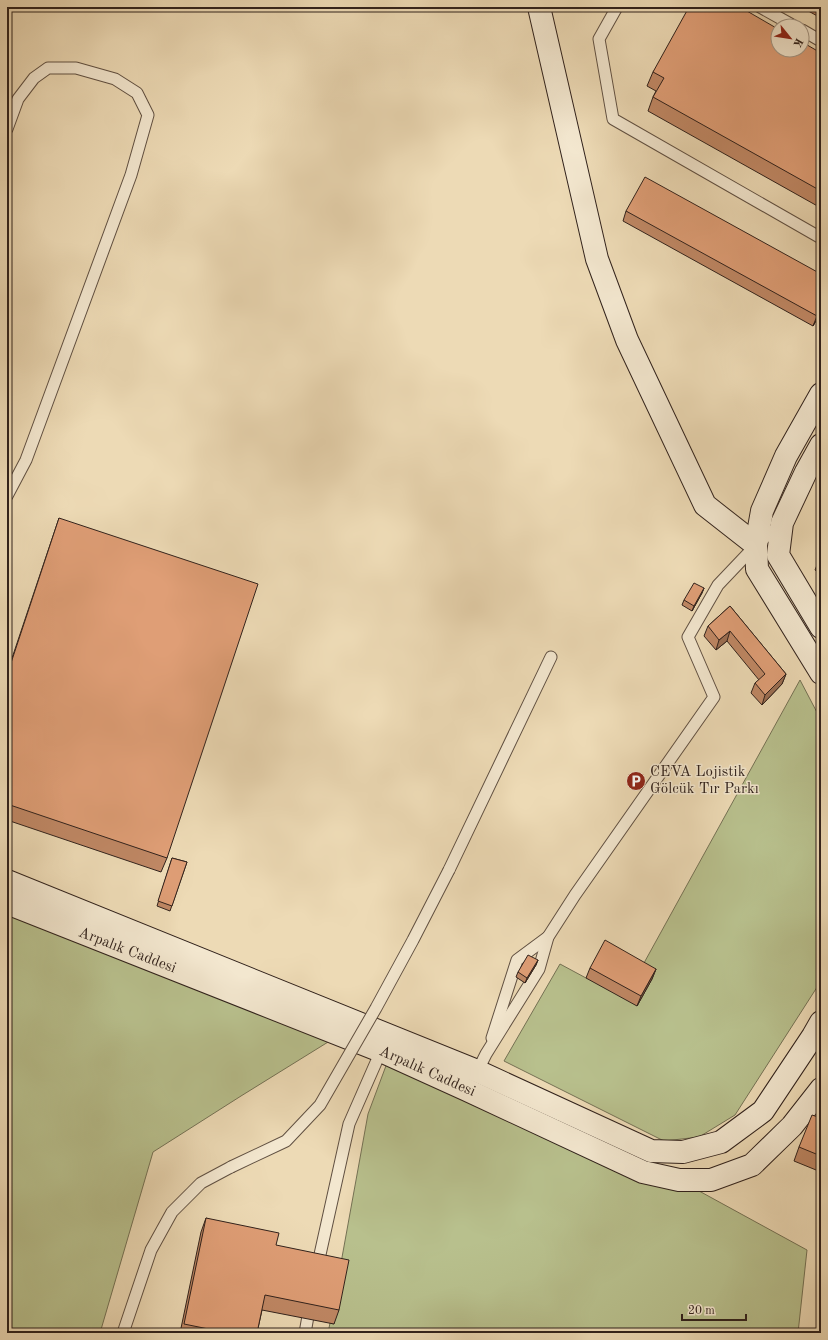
<svg xmlns="http://www.w3.org/2000/svg" width="828" height="1340" viewBox="0 0 828 1340" font-family="'Old Standard TT',serif">
  <rect width="100%" height="100%" fill="#eddab5"/>
  <filter id="stains"><feTurbulence type="fractalNoise" baseFrequency=".005" numOctaves="4"/><feColorMatrix values="0 0 0 0 .2 0 0 0 0 .09 0 0 0 0 .02 0 0 0 .5 -.17"/></filter>
  <radialGradient id="worn" r=".72"><stop offset=".6" stop-color="#630" stop-opacity="0"/><stop offset="1" stop-color="#630" stop-opacity=".3"/></radialGradient>
  <g fill="#b8c08d" stroke="#747154">
    <polygon points="800,680 821,720 821,981 735,1115 699,1137 664,1141 504,1061 560,964 586,978 639,972"/>
    <polygon points="7,903 341,1034 241,1096 153,1152 100,1333 7,1333"/>
    <polygon points="390,1055 679,1180 807,1250 798,1333 328,1333 330,1323 334,1324 339,1274 368,1114"/>
  </g>
  <g fill="none" stroke-linecap="round" stroke-linejoin="round">
    <defs>
      <g id="lane">
        <polyline points="617,7 599,39 613,119 821,238"/>
        <polyline points="760,7 794,26"/>
        <polyline points="802,30 821,41"/>
        <polyline points="7,129 18,99 34,78 48,68 76,68 115,79 137,93 148,115 131,175 26,460 7,496"/>
        <polyline points="449,870 551,657"/>
        <polyline points="492,1038 517,960 548,937"/>
        <polyline points="476,1074 486,1054 539,969 548,937 575,895 714,697 688,637 718,585 756,545 781,524"/>
        <polyline points="317,1268 349,1124 381,1051"/>
        <polyline points="123,1333 151,1250 172,1212 201,1183 231,1167"/>
        <polyline points="305,1333 310,1305"/>
      </g>
      <g id="secondary">
        <polyline points="539,7 597,259 627,340 705,505 756,545"/>
        <polyline points="821,394 786,456 762,511 756,545 757,569 821,673"/>
        <polyline points="821,445 806,472 782,523 778,555 821,627"/>
        <polyline points="7,881 477,1071 651,1151 683,1152 721,1142 763,1111 813,1036 821,1022"/>
        <polyline points="7,903 381,1051 467,1090 643,1172 679,1180 711,1180 752,1165 792,1126 821,1089"/>
      </g>
    </defs>
    <use href="#lane" stroke="#605042" stroke-width="13"/>
    <use href="#secondary" stroke="#31221c" stroke-width="24"/>
    <use href="#lane" stroke="#f3e7cf" stroke-width="11"/>
    <use href="#secondary" stroke="#f3e7cf" stroke-width="22"/>
    <defs>
      <polyline id="lane-bridge" points="231,1167 286,1141 320,1105 376,1008 413,940 449,870"/>
    </defs>
    <use href="#lane-bridge" stroke="#605042" stroke-width="13" stroke-linecap="butt"/>
    <use href="#lane-bridge" stroke="#f3e7cf" stroke-width="11"/>
  </g>
  <g fill="#c08865" stroke="#31221c">
    <polygon points="801,7 821,7 821,18"/>
    <polygon points="701,11 821,53 821,208 648,111 653,97 656,91 647,86 653,72"/>
    <polygon points="626,211 821,274 821,312 813,326 623,221"/>
    <polygon points="59,518 167,858 161,872 7,820 7,673"/>
    <polygon points="821,555 821,574 815,570"/>
    <polygon points="704,588 702,593 692,611 682,605 684,600"/>
    <polygon points="730,606 786,674 782,684 762,705 751,693 755,683 759,680 727,641 716,650 704,636 708,626"/>
    <polygon points="172,858 187,862 170,911 157,906"/>
    <polygon points="538,960 536,965 525,983 516,977 518,972"/>
    <polygon points="590,968 656,969 652,979 637,1006 586,978"/>
    <polygon points="821,1118 821,1172 794,1161 799,1147"/>
    <polygon points="206,1218 276,1245 339,1310 334,1324 262,1310 257,1333 180,1333 201,1232"/>
  </g>
  <g fill="#9c6f53" stroke="#31221c">
    <polygon points="821,309 821,312 813,326 817,316"/>
    <polygon points="704,588 702,593 692,611 694,606"/>
    <polygon points="730,631 727,641 716,650 719,640"/>
    <polygon points="786,674 782,684 762,705 765,695"/>
    <polygon points="538,960 536,965 525,983 527,978"/>
    <polygon points="656,969 652,979 637,1006 641,996"/>
  </g>
  <g fill="#df9e76" stroke="#31221c">
    <polygon points="689,7 694,7 701,11 703,7 740,7 778,29 778,50 802,50 802,42 821,53 821,191 653,97 664,78 653,72"/>
    <polygon points="645,177 821,274 821,309 817,316 626,211"/>
    <polygon points="59,518 258,584 167,858 7,804 7,675"/>
    <polygon points="694,583 704,588 694,606 684,600"/>
    <polygon points="730,606 786,674 765,695 755,683 765,674 730,631 719,640 708,626"/>
    <polygon points="172,858 187,862 172,906 158,901"/>
    <polygon points="605,940 656,969 641,996 590,968"/>
    <polygon points="528,955 538,960 527,978 518,972"/>
    <polygon points="812,1115 821,1118 821,1156 799,1147"/>
    <polygon points="206,1218 279,1233 276,1245 349,1260 339,1310 265,1295 257,1333 228,1333 184,1324"/>
  </g>
  <defs>
    <symbol id="parking-disc" viewBox="-11 -11 22 22"><circle r="9.5" fill="#8f2418" stroke="#f3e7cf"/><path d="M-3.5-5.5H1a3.5 3.5 0 0 1 0 7H-1V5.5H-3.5ZM-1-3.4V-.6H.8a1.4 1.4 0 0 0 0-2.8Z" fill="#fff"/></symbol>
  </defs>
  <g fill-rule="evenodd">
    <use href="#parking-disc" x="625" y="770" width="22" height="22"/>
  </g>
  <g text-anchor="middle" dominant-baseline="central" stroke-width="3" stroke-linejoin="round" paint-order="stroke">
    <g font-size="15" fill="#31221c" stroke="#f3e7cf" text-anchor="start">
      <text x="650" y="772">CEVA Lojistik<tspan x="650" dy="17">Gölcük Tır Parkı</tspan></text>
    </g>
    <g font-size="15" fill="#31221c" stroke="#f3e7cf">
      <text transform="translate(127 951) rotate(21)">Arpalık Caddesi</text>
      <text transform="translate(427 1072) rotate(24)">Arpalık Caddesi</text>
    </g>
  </g>
  <rect width="828" height="1340" fill="none" stroke="#eddab5" stroke-width="24"/>
  <rect x="8" y="8" width="812" height="1324" fill="none" stroke="#31221c" stroke-width="2"/>
  <rect x="12" y="12" width="804" height="1316" fill="none" stroke="#31221c"/>
  <g transform="translate(790 38) rotate(120)"><circle r="19" fill="#f3e7cf" stroke="#a59887"/>
  <path d="M0-3L7 15L0 10L-7 15Z" fill="#8f2418"/>
  <text y="-6" font-size="11" font-weight="bold" text-anchor="middle" fill="#31221c">K</text>
  </g>
  <path d="M682 1314v6h64v-6" fill="none" stroke="#31221c" stroke-width="2"/>
  <text x="688" y="1314" font-size="12" fill="#31221c" stroke="#f3e7cf" stroke-width="3" paint-order="stroke">20 m</text>
  <rect width="100%" height="100%" filter="url(#stains)"/>
  <rect width="100%" height="100%" fill="url(#worn)"/>
</svg>
